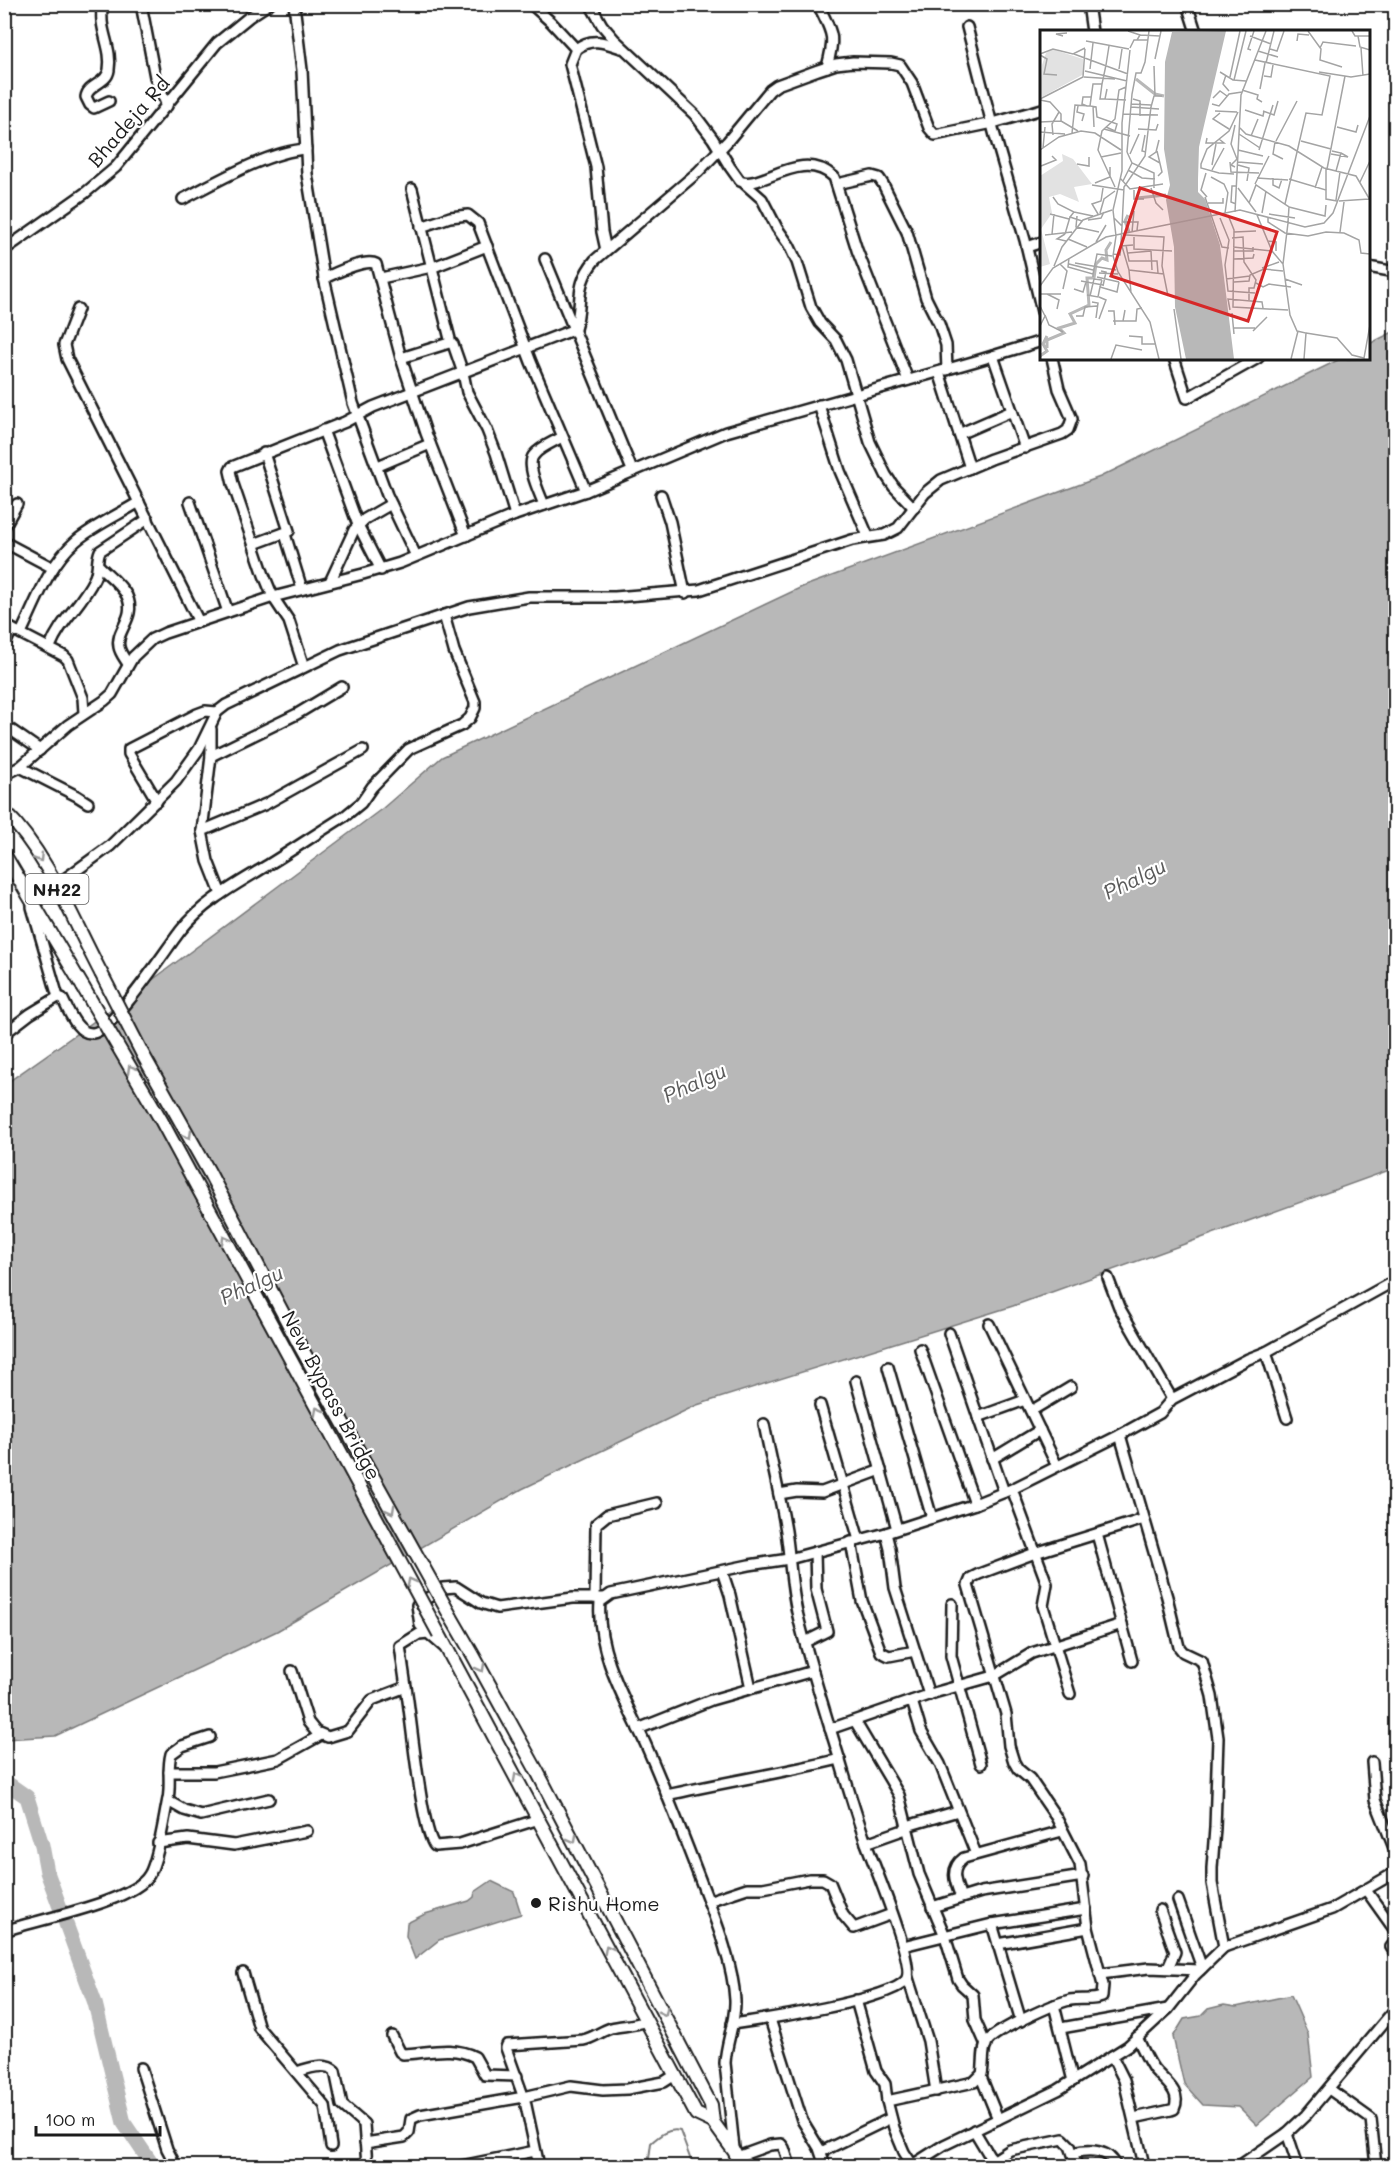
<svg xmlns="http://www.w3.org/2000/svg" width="1400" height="2171" viewBox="0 0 1400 2171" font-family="Mali,sans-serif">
  <rect width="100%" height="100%" fill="#fff"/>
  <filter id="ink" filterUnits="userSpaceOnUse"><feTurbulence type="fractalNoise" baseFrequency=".0167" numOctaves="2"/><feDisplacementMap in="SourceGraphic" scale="12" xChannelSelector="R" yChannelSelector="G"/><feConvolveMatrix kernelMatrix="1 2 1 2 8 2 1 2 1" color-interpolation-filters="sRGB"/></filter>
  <g filter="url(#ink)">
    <g fill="#b8b8b8" stroke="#7a7a7a" stroke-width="1.5">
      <polygon points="1395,331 1395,1168 1013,1306 697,1405 522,1489 277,1631 55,1736 5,1739 4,1085 151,981 383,808 442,757 802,587 1100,477 1340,359 1368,358 1369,344"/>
      <polygon points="491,1881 514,1892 521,1914 439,1940 415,1959 406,1936 407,1923 425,1914 469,1901 474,1897 475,1892"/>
      <polygon points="1291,1995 1308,2034 1313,2077 1257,2125 1239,2107 1203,2105 1184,2084 1173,2037 1184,2019 1201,2016 1208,2009 1224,2005 1236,2007"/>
    </g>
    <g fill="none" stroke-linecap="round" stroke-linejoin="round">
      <path stroke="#7a7a7a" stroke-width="2" d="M648,2166L651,2143C659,2136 668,2128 680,2131L693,2166"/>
      <polyline stroke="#b8b8b8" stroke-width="15" points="4,1781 27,1797 42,1845 47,1872 95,2003 124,2123 153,2166"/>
      <defs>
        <g id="minor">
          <path d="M103,4C97,28 113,47 109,70C107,84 88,84 86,97L90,105L94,108L109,101"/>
          <polyline points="141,4 155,77 167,106"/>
          <polyline points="294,4 302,70 307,174 324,278 353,403 387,495 416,556"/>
          <polyline points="531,4 551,22 576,49"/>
          <path d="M590,4L602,25L614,39L695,115L713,139L730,167L740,181C760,191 801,147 834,177L857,250L908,380"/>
          <path d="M818,4C832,34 836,34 827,67"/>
          <polyline points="1088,4 1092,32"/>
          <polyline points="1187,4 1196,32"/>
          <polyline points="967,27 995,136 1025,240 1042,312"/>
          <polyline points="745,184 762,199 777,228 789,245 797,262 811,307 820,323 836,340 846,360 870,442 886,475 894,487 914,508"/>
          <polyline points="837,184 872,176 879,178 883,184 907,232 926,298 939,324 946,345 947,370"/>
          <polyline points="412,189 451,343"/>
          <path d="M183,199C218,181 267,152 306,149"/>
          <polyline points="421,227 450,217 468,215 478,223 531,362 586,491"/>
          <polyline points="1027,247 1042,242"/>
          <polyline points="4,250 85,193 116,167 217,43 249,17 269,4"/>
          <path d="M606,250L602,232L596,167L570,64L576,49C591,37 604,42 621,48"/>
          <polyline points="545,259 632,470"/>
          <polyline points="1368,267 1396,272"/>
          <path d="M324,278C336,273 366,258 376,264L401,358L426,433L466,536"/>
          <polyline points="381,278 436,266 487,246"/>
          <polyline points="78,309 64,345 67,359 199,622"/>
          <polyline points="993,356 1025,448"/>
          <polyline points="401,358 449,343 453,344 463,373 467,392 487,430 496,453 515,515"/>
          <polyline points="1174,358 1187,398 1258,358"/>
          <polyline points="939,372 970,468"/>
          <polyline points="819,405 840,471 868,536"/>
          <polyline points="323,430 358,525 381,570"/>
          <polyline points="959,434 1012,411"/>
          <polyline points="378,466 430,444"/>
          <polyline points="661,495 670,522 685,593"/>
          <polyline points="190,502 228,612"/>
          <path d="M544,505C540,494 525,464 534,455C540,447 554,442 562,437"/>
          <polyline points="4,527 17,504"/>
          <polyline points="285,534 302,589"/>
          <polyline points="4,542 53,568"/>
          <polyline points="254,544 289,531 264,453"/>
          <path d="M98,565C107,574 121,584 127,596C137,618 115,630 119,647C120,653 125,659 128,664"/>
          <polyline points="330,582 354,530 365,519 391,504"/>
          <polyline points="4,625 64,656 68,660 83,698 84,713"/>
          <path d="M21,633C36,602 49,564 76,541C92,527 120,514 139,502"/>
          <polyline points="4,647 12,629"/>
          <path d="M50,647C60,621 82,604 94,579C99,570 96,560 100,551L148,519"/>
          <path d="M304,667L289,621L273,597L264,575L233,484L230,471L232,467L345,422L373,407L575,329C584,300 573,287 595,260L698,172L727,142L770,90L777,85L818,70L836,64L853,62L891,63L900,65L912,83L929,128L935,135L993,123L1042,109"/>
          <polyline points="4,725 40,750"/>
          <polyline points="211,729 211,756 202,831 208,861 221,894"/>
          <polyline points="211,756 297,714 342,687"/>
          <polyline points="20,767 77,796 88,803"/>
          <polyline points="4,775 20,767 68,725 104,701 112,694 133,657 152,639 165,633 273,597 363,574 400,563 515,515 586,491 726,432 976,361 1042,341"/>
          <polyline points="157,801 129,754 129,749 197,714 205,711 217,712"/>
          <polyline points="202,831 266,804 363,750"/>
          <polyline points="55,886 110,846 176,781 199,749 217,712 226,705 340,650 469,607 529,597 615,597 699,590 852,540 884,535 898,528 925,493 941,480 991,459 1062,434 1068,430 1072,419 1059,389 1052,358"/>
          <polyline points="32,907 58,997"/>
          <path d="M58,997L62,998C68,1009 77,1035 93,1033C113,1031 166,949 181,930C204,901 237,884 268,865C294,849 319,832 345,816L361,803L372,787L409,749L462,725L470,718L475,708V702L454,651L444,615"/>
          <polyline points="4,1034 30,1014 58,997"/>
          <polyline points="1108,1278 1119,1307 1172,1399"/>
          <polyline points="989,1324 1057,1466"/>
          <polyline points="949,1333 1004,1492"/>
          <polyline points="920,1349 975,1504"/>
          <polyline points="1266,1352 1287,1418"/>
          <polyline points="888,1367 932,1518"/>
          <polyline points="856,1381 897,1529"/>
          <polyline points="820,1405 859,1540"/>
          <polyline points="1031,1411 1071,1387"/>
          <polyline points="978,1417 1025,1400"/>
          <polyline points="992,1459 1040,1430"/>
          <polyline points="1012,1489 1047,1584 1043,1606 1070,1694"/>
          <polyline points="779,1494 797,1491 822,1492 881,1470"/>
          <polyline points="886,1533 890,1549 895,1588 929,1695"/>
          <polyline points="1097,1534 1132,1661"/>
          <polyline points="851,1542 862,1601 881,1652 889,1656 915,1651"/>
          <polyline points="722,1571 730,1595 751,1688"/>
          <polyline points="595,1598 596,1524 607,1515 657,1503"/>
          <polyline points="952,1604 951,1656 981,1764"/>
          <polyline points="428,1633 420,1625 417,1605 443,1588 456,1587 481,1603 497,1608 573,1598 604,1598"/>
          <polyline points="805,1642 827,1631 816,1589 815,1552"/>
          <polyline points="292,1671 308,1722 316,1732 328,1737 348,1731 372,1700 406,1687 400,1646 419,1634 428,1633 444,1647"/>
          <path d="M406,1687C411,1715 421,1831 435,1846L460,1844L539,1819"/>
          <polyline points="912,1701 921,1731 940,1764 976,1854"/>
          <polyline points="855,1721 899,1795 919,1874 945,1936 958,1979 962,1985 973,1995 975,2020 986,2045"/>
          <polyline points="638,1729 711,1700 813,1671"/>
          <polyline points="830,1729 937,1692 994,1676 1032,1653 1122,1624"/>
          <polyline points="1372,1762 1375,1800 1396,1853"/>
          <polyline points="169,1772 214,1772 278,1759 321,1735"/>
          <path d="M667,1795C724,1782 782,1773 840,1759"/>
          <polyline points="168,1801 184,1810 201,1815 269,1799"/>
          <polyline points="158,1843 188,1839 234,1845 307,1831"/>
          <polyline points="866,1843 903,1830 907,1826 958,1811"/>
          <polyline points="1366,1890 1396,1932"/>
          <path d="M961,1897C955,1882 949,1869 964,1858L1062,1831"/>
          <polyline points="1178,1900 1202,1968"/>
          <polyline points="708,1901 747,1888 763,1888 809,1879 823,1879 830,1883 843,1915 854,1928 892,1914"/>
          <polyline points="932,1907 981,1892 1083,1876"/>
          <polyline points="1160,1910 1175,1952 1168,1968"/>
          <polyline points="992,1924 1021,2021"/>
          <path d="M4,1931C35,1920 134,1902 149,1875C158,1861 164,1818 168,1799C171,1784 167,1769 171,1754L182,1746L210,1737"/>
          <polyline points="1396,1941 1391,1947 1396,1955"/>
          <polyline points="998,1944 1088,1928"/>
          <polyline points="903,1946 992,1924 1086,1909"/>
          <polyline points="1224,1947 1332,1909 1396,1872"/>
          <polyline points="4,1969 4,1979"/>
          <polyline points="243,1973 259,2028 325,2106 331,2146"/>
          <polyline points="1100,1974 1149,1968 1200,1970"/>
          <polyline points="908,1978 928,2041 936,2091"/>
          <polyline points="856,2000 876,2071 885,2084 887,2101 894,2128 904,2152 913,2166"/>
          <polyline points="1054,2005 1073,2081"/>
          <polyline points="770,2019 802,2120 819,2148 825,2166"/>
          <path d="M732,2024C761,2020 891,2000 906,1980C916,1966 876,1870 869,1851C855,1814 845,1776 833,1738C820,1696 807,1654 797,1612C791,1585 790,1558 786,1531C780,1495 771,1460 764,1424"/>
          <polyline points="1061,2028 1168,2009"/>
          <path d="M392,2036L400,2052L403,2054C428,2053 452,2045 475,2057L485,2075L517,2076"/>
          <polyline points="1112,2056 1124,2080 1144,2165"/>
          <polyline points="141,2068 167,2149 176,2166"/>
          <path d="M297,2072C308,2068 326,2062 335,2071L342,2105L364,2124L367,2166"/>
          <polyline points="981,2077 998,2119"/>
          <polyline points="1329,2089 1371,2119 1376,2166"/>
          <path d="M887,2101L974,2082L982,2074C984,2065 982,2049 987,2042C995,2030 1056,2003 1070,2000C1081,1998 1092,2001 1102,1997L1103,1985L1088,1928L1080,1864L1056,1817L1030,1779L1018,1769L1014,1762L1009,1746L1006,1714L968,1585L971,1578L979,1574L1035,1553L1144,1519"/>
          <path d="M1134,2118L1171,2110L1174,2109C1183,2091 1162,2080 1153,2068C1147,2059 1142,2048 1137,2037"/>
          <polyline points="974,2130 989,2155 999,2166"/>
          <polyline points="1287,2133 1298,2166"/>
          <polyline points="365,2143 404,2137 409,2132 411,2119 420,2115 524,2097 571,2086 603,2090 627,2089 664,2082 675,2075"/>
          <path d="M734,2148L725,2063C726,2042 736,2021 735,2000C733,1963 716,1921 703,1887C684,1838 666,1790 645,1743C625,1700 596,1651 600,1602L611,1594L749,1565L789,1559L886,1533L975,1504L1012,1489L1120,1435L1160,1413L1172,1399L1248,1359L1266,1352L1396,1280"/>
          <polyline points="821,2152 891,2118"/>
          <path d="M1073,2153C1089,2149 1109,2149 1116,2166"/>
          <polyline points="737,2157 770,2145 781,2144 784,2148 790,2166"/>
          <polyline points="461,2166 535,2151"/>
          <path d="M539,2166L525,2101L506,2048L507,2045L583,2040C594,2038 601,2031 611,2028C623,2025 633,2026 646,2021"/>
          <polyline points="911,2166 944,2145 1058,2090 1128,2046 1169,2008 1195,1975 1224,1947 1212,1883 1212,1868 1215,1828 1218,1738 1212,1696 1202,1661 1183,1652 1179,1647 1167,1597 1120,1435"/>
          <polyline points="985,2166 1010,2150 1063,2139 1070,2146 1077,2166"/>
          <polyline points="1239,2166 1287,2133 1306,2115 1396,2008"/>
        </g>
        <g id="major">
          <path d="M4,811C47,853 73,920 101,973"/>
          <polyline points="4,854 83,987"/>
          <polyline points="451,1617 473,1655 538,1773 711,2105 713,2122 734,2151 742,2166"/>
          <polyline points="439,1634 696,2114 713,2122"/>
        </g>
      </defs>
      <use href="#minor" stroke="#1c1c1c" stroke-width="14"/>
      <use href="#major" stroke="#1c1c1c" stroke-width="16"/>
      <use href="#minor" stroke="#fff" stroke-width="9"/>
      <use href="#major" stroke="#fff" stroke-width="12"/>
      <defs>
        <g id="major-bridge">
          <polyline points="101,973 142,1053 209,1172 299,1344 451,1617"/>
          <polyline points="83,987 161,1120 439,1634"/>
        </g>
      </defs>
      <use href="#major-bridge" stroke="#1c1c1c" stroke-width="16" stroke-linecap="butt"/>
      <use href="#major-bridge" stroke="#fff" stroke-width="12"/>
    </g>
    <defs><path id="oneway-chevron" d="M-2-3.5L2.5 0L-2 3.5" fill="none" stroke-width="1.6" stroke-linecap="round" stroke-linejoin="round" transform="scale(1.5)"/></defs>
    <g stroke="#999">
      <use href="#oneway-chevron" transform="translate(39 858) rotate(58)"/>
      <use href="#oneway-chevron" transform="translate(131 1069) rotate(-120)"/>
      <use href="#oneway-chevron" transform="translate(188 1135) rotate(60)"/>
      <use href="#oneway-chevron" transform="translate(225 1240) rotate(-118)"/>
      <use href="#oneway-chevron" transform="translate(318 1411) rotate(-118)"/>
      <use href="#oneway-chevron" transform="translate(391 1510) rotate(61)"/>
      <use href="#oneway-chevron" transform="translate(411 1582) rotate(-118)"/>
      <use href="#oneway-chevron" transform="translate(481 1668) rotate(61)"/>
      <use href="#oneway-chevron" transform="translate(517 1777) rotate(-118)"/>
      <use href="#oneway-chevron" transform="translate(573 1839) rotate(62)"/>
      <use href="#oneway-chevron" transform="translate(608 1949) rotate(-118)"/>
      <use href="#oneway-chevron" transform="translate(664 2012) rotate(63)"/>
    </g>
  </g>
  <circle fill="#1c1c1c" stroke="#fff" stroke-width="2" cx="536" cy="1903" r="6"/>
  <g text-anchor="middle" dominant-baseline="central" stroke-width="4.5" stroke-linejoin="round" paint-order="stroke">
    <rect fill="#fff" stroke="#606060" stroke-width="1.5" x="25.5" y="874" width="63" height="30" rx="4.5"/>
    <g font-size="18" font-weight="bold" fill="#1c1c1c">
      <text x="57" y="889">NH22</text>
    </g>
    <g font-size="20" fill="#1c1c1c" stroke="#fff">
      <text transform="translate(128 121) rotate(-49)">Bhadeja Rd</text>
      <text transform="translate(332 1395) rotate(62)">New Bypass Bridge</text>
    </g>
    <g font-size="20" fill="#1c1c1c" stroke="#fff" text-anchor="start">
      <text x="548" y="1903">Rishu Home</text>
    </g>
    <g font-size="21" font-style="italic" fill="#5a5a5a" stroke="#fff">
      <text transform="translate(1134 878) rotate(-26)">Phalgu</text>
      <text transform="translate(694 1082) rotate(-24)">Phalgu</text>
      <text transform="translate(251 1284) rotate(-24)">Phalgu</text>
    </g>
  </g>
  <g transform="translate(1040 30)">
    <rect width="330" height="330" fill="#fff"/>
    <path d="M12,19L43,29L44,44L0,68L2,35L6,23ZM22,124L33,129L52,154L34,157L39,172L20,164L9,167L12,183L1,199L10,234L0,237V146L23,131Z" fill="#e2e2e2"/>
    <path d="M186,1L159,117L158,149V162L165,169L180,215L194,329H146L135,277L134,217L126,170L130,155L124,119L125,32L132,2Z" fill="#b8b8b8"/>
    <path fill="none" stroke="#b8b8b8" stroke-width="3" d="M96,49L115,64L124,66M97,168L126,165M88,185L85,191L89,202M7,318V310L24,303L19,298L35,293L30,284L49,275L47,248H54L56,234L62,228L67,230L66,220L71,212M0,326L7,321L3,314L7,306"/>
    <path fill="none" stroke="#a4a4a4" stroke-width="1.5" d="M88,1L100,5L97,10M268,1L281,19L280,30L302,37M312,1L315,6H330M100,5L120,6M23,6L16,4L27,3M210,6L231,14M318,6L320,17L330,20M46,11L89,19M257,11L258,4L269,5M90,18L94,10H108M280,18L283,12L316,16M321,18L323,46M230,19L237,21L244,1M90,20L82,93V141L73,180L76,206L73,226L78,242L110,292L119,329M211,20L208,19L214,1M218,21L238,27M0,24L13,19L33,24L45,18M34,24L88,44M0,25L7,29L4,44L17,45M115,29L121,1M215,30L290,46L282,85L266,83L245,174M226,33L234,1M66,35L69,16M114,36L115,66M50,39L53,13M79,39L82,19M45,41L87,51M180,42L193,50L206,51M279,42L311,47L330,44M186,45L183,54L189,61M224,46L231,47L233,35M44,47L75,49M190,47L200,1M194,50L206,1M62,54L60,69H65L67,59M220,59L225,33M202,60L218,65L217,69L222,72M173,68L180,61L187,66M0,69L43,47L45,19M65,69L86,70M93,69L100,71V86M0,70L10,72L21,84V91L38,101M91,74L111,75M172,74L179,76L189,64L202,62M38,76L37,82L44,84L42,91M47,76L42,74L43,67H51M53,76L54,97M91,77L119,79M205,80L223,86L224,81M175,81L197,82M223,81L234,85L238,71M180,83L173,89L189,99M83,84L118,85M0,92L21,91M66,97L75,101L77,94L57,87L56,77L50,76L53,54H62L66,35M199,97L206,104L249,116L284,138L316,146L330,170M297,97L316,102L318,95M64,99L90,106M98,99L116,100L118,94M0,102L25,104M32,103L35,75L50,76M199,104L220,118M13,105L12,94L19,82M105,105L102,121L106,122M211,106L218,89M167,108L166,113H184L179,109M119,110L116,122L109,127L120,133M236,111L257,71M261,111L291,119M235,112L233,124L243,129M3,118L5,97M0,120L19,107L41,101L55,103L81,120M198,120L223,126M219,120L233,75M117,121L122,142L118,146M292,121L301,123L296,141M87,122L92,64L96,43H101L105,32L109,1M87,122L92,133L114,143V158M90,124L99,104M291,124L308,127L301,123M61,127L81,123M190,132L191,142L219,143M198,132L223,134M37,134L49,136V127M172,135L176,114M198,135L209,138L207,151M1,136L16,130L12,126M195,137L191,135L197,129L191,114L195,95M286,139V160M287,139L305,46M88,140L102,148L115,149M172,140L184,118M166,143L161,160L167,167M194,144L179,143L161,138V134L167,119L189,101L198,82M171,147L184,154L188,163M80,148L90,159L123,154M217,148L248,150M233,148V155L239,158L242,149M249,149L286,160V169L297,171M83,151L92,133M320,152L330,131M55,153L70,147V137M215,154L229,126M52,155L84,160M75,157L58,120L62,101L75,89L79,60L86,57M111,158L116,173L123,180M198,158L216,182M275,158L282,137M94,160V169H104M13,167L18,174L34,182L30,187M165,167L182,217L189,218M296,170L300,142M299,171L329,169M168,173H183V168M209,173L216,155L249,177L248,192M196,174L191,172L192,156H196M249,177L285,186L286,175M34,182L53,186M195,182L201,65L226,1M60,183L64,169L75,161M185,183L188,162M222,183L226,161M10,184L29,189M58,184L52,174L61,171L63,158M229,184L255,188M188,185L194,200L193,277L248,280M217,185L232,221L243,234L250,285L257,301L266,303L264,329M37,186L36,197L59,202M228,187V192L245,203L268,206L286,202L304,203L319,210L321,223L330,224M74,188L82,196L84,157L105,126L111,77L114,66H122M180,188L189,210L185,235L188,261L215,263M48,190L61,188L64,182M83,192H98L97,200M82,196L81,213L89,240L124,244M92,202L94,181M194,202L216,201M300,202L304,172M12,204L14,184M25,204L30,187L42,191M25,204L17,209L26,211M5,205L32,202M86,205L124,207L122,236L128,266M94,207V219L132,221M192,208L203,207L204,232L216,250L214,258H209V270M28,209L47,217M227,211L236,212V221M56,212L66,195M86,215L89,231H117L118,243M193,217L232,221M111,221L112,240M194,221H213V217M88,223L111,221M73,224L80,225L81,216L93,215M29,228L28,237L53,244V247M194,229L213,228L214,224M35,233L76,240M20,234L27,241L23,259M29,234L53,240M243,234L248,193M14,236L22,217L43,190L72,180M222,238L239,232M89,240L91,263M61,241L66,242L63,256M59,243L78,244M53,244L57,224L72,226M57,247L79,252M186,249L210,246M245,249L262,255M62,250L60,257L77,262L79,252M41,251L63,255M194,252L209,251L210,245L224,239L243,241M216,253L223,257L229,254L251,257M0,256L13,238L66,207L200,180L265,197L284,193L293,183L330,86M34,259L43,262L46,252M0,264H21M7,264L19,270L17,279M47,265L58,267L60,257M50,266L54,249L62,250M59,267L66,270L59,289M52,272L58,273L56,288M0,276L5,286L0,296M134,279L141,329M190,280L188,269L222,272L223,278M68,281H74L75,295M192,283L194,304M5,285L9,295L23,302M36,286H43L45,277L57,276M73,291H83L85,280M78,291H96L97,279L102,278M193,298H215M213,301L227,287M266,303L297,308L312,325L324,328L330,295M89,306L102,307V314H115M71,329L76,315L102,320M251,329L258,301"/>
    <path fill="#d62828" fill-opacity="0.15" stroke="#d62828" stroke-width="3" d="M100,158L237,202L208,291L71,246Z"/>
    <rect width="330" height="330" fill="none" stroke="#1c1c1c" stroke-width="3"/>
  </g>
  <rect width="1400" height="2171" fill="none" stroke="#fff" stroke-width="24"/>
  <rect x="12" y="12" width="1376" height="2147" fill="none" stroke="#1c1c1c" stroke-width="2" filter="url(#ink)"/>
  <path d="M36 2126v9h124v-9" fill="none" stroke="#1c1c1c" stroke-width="3"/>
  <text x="45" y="2126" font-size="18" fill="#1c1c1c" stroke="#ffffff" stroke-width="4.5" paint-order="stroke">100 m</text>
</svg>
